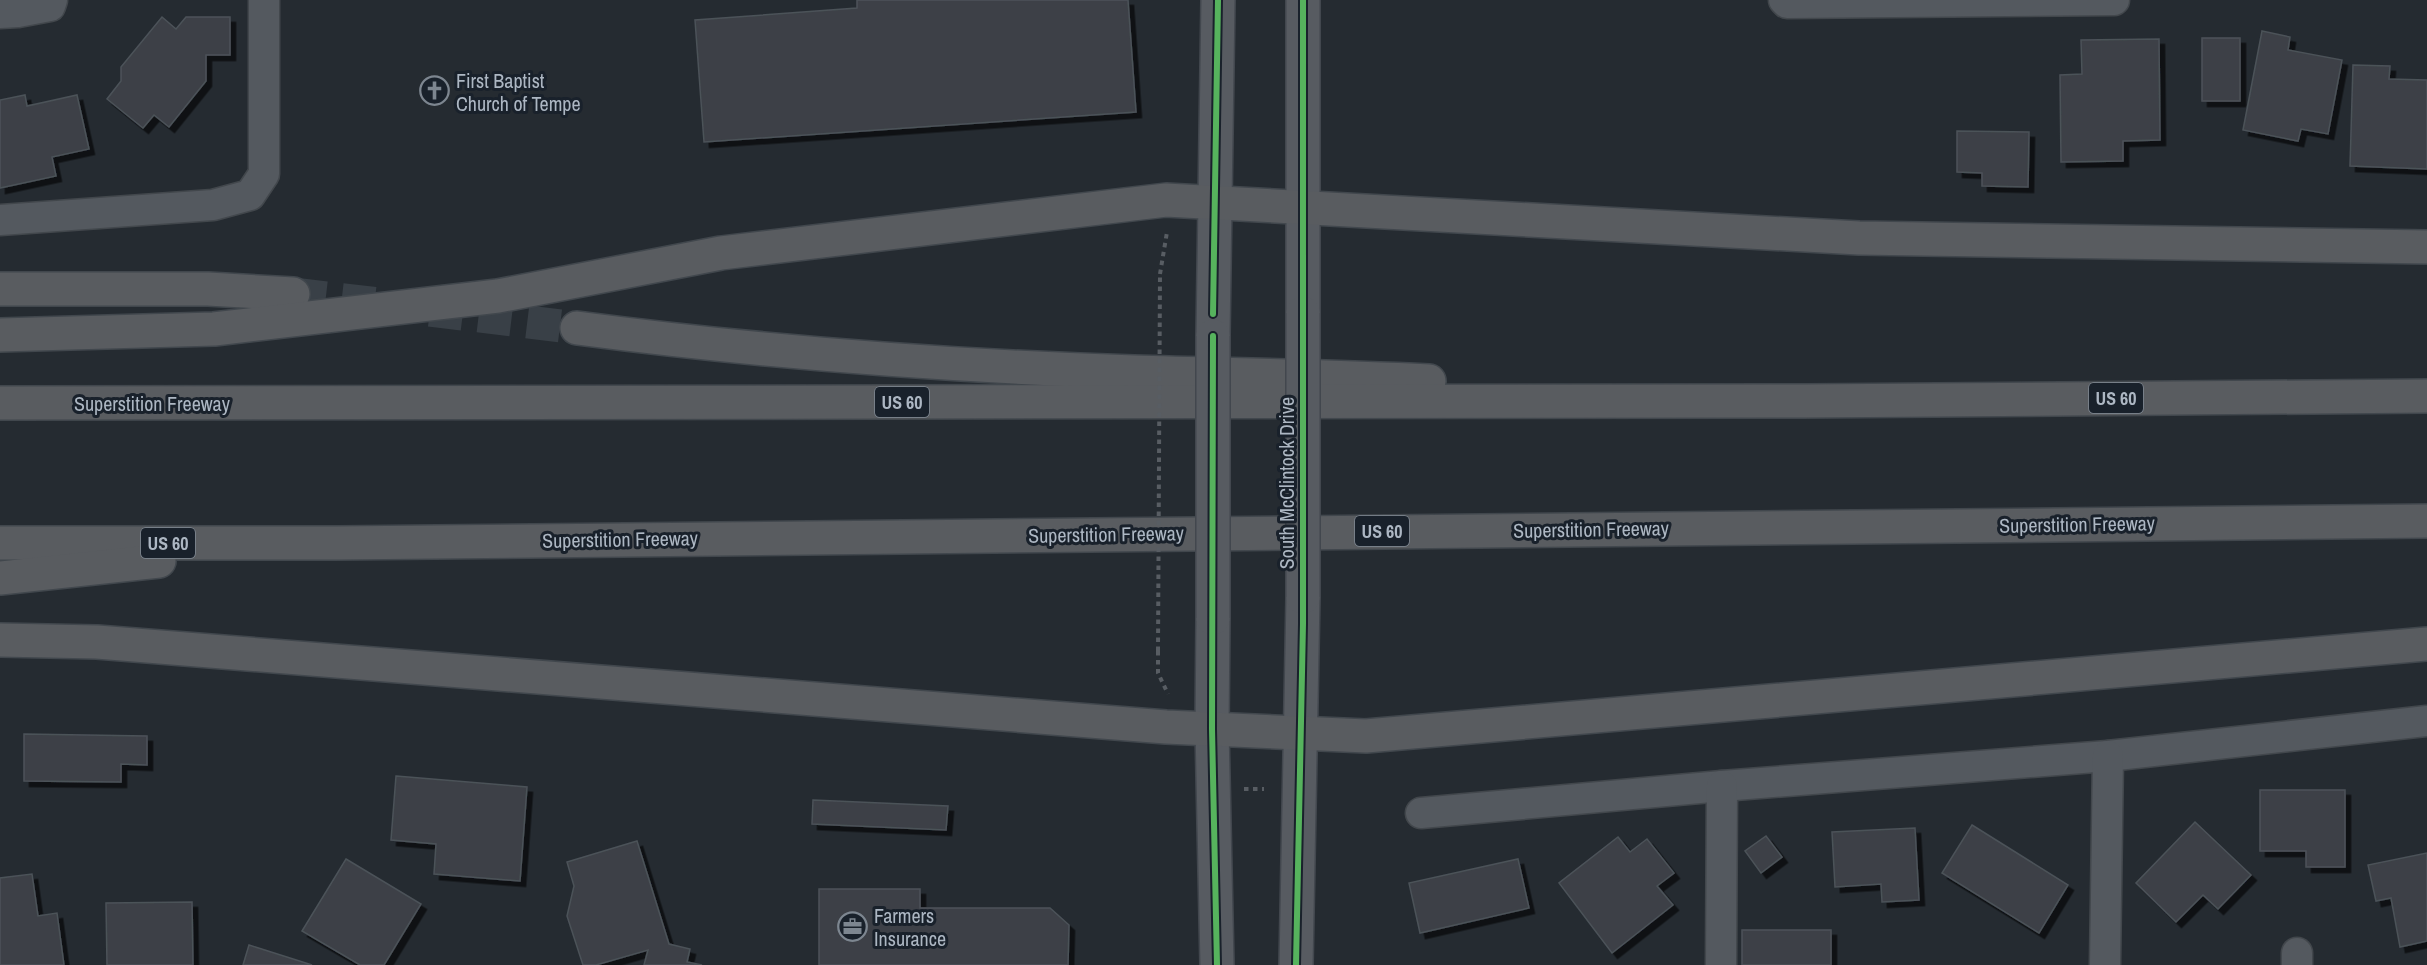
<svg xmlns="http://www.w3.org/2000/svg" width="2427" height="965" viewBox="0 0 2427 965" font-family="'Archivo Narrow',sans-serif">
  <defs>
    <filter id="shadow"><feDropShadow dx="5.5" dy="5.5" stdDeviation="0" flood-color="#0009"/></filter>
  </defs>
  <rect width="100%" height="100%" fill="#252b31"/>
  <g fill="#3c4146" stroke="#4c5259" stroke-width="1.5" filter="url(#shadow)">
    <polygon points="857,0 1128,0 1136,112 704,142 695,20 857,8"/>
    <polygon points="162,17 176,29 186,17 230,17 230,55 206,55 206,81 169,127 154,115 143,128 107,99 121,81 121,67"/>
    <polygon points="2262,31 2290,37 2288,50 2342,60 2328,134 2301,129 2298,141 2243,130"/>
    <rect x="2202" y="38" width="38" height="63"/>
    <polygon points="2159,39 2160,140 2123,141 2123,161 2061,162 2060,75 2082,74 2081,40"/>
    <polygon points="2353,65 2390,66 2389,79 2427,80 2427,169 2350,166"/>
    <polygon points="25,95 27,106 77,95 89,149 52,157 56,176 0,188 0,100"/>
    <polygon points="1957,131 2029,132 2028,187 1982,186 1982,173 1957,172"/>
    <polygon points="24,734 147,736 147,765 121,764 121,782 24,781"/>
    <polygon points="396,776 527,787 520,881 434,874 436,844 391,840"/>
    <polygon points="2260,790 2345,790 2345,867 2306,867 2306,851 2260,851"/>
    <polygon points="813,800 948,806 946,830 812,824"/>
    <polygon points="2195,822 2251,875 2218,909 2203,895 2176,922 2136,883"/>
    <polygon points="1972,825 2068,885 2039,933 1942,873"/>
    <polygon points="1915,828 1919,900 1882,902 1881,884 1835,887 1832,832"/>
    <polygon points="1766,836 1782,857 1761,873 1745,851"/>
    <polygon points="1618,837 1630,852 1647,839 1674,873 1657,886 1673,905 1612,953 1559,883"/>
    <polygon points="637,841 669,944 690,949 687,962 702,965 644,965 648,950 596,965 583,965 567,916 574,886 567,862"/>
    <polygon points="2427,853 2427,941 2400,947 2391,898 2376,901 2368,865"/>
    <polygon points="346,859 421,904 384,965 360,965 302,931"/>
    <polygon points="1518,859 1529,908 1420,933 1409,883"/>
    <polygon points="32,874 38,916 57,913 64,965 0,965 0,878"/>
    <polygon points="819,889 920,889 920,908 1050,908 1069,925 1068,965 819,965"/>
    <polygon points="192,902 193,965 107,965 106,903"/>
    <rect x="1742" y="930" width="89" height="35"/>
    <polygon points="249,945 312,965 243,965"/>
  </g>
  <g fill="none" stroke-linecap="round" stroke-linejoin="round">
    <g stroke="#394047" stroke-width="33" stroke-dasharray="33 16" stroke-linecap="butt">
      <polyline points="293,294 379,304"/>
      <polyline points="430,310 577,328"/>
    </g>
    <defs>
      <g id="minor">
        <polyline points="1784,0 1787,3 2114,0"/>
        <polyline points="0,13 18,12 50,6 52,0"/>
        <polyline points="0,220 213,205 250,195 264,174 264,0"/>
        <polyline points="1421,813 1722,786 2108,756 2427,721"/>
        <polyline points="1721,965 1722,786"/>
        <polyline points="2105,965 2108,756"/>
        <polyline points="2297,965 2297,953"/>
      </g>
      <g id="major">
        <polyline points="1303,313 1303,0"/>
        <polyline points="1213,336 1218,0"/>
        <polyline points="1213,618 1212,729 1217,965"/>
        <polyline points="1296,965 1303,597"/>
      </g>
      <g id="highway">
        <polyline points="0,289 208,289 293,294"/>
        <path d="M577,328C761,352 948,366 1134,372C1232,375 1330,376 1429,381"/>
        <polyline points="0,335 214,329 498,296 721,253 1166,200 1859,238 2427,247"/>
        <polyline points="0,403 1805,401 2427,396"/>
        <polyline points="0,543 337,543 2427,521"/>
        <polyline points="0,578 159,561"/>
        <polyline points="0,640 97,642 1166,727 1366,736 2427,644"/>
      </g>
    </defs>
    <use href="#minor" stroke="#42474c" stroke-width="33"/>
    <use href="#major" stroke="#42474e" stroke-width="36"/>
    <use href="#highway" stroke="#41474d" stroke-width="36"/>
    <g stroke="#585d63" stroke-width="4" stroke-dasharray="4.5 4.5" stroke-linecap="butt">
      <polyline points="1160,274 1167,232"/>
      <polyline points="1158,651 1158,673 1168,694"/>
      <polyline points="1244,789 1264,789"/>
    </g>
    <use href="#minor" stroke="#54595f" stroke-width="30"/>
    <use href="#major" stroke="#575b61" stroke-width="33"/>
    <use href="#highway" stroke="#595c60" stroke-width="33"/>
    <defs>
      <g id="major-bridge">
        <polyline points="1213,336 1213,618"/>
        <polyline points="1303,597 1303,313"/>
      </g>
    </defs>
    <use href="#major-bridge" stroke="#42474e" stroke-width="36" stroke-linecap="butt"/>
    <polyline stroke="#585d63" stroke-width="4" stroke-dasharray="4.5 4.5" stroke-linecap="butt" points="1158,651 1160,274"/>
    <use href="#major-bridge" stroke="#575b61" stroke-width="33"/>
    <defs>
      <g id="cycleway">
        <polyline points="1213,314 1218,0"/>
        <polyline points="1213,336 1212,729 1217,965"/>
        <polyline points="1296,965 1303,624 1303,0"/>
      </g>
    </defs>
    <use href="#cycleway" stroke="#19212b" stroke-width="10"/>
    <use href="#cycleway" stroke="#56b35d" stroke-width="6"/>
  </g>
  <defs>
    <symbol id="church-ring" viewBox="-11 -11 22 22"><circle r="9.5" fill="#19212b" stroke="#7d8690" stroke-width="1.5"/><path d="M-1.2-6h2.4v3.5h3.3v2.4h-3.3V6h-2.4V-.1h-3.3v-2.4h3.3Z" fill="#7d8690"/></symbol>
    <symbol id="office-ring" viewBox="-11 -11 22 22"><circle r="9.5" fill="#19212b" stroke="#7d8690" stroke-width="1.5"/><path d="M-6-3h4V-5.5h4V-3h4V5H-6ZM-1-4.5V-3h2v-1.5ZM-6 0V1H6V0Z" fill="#7d8690"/></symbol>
  </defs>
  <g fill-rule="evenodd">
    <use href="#church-ring" x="418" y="74" width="33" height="33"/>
    <use href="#office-ring" x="836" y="910" width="33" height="33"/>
  </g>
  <g text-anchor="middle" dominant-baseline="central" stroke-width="6" stroke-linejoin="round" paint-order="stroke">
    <g fill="#19212b" stroke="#818a95" stroke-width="1.5">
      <rect x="2089" y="383" width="54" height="30" rx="4.5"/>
      <rect x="875" y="387" width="54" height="30" rx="4.5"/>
      <rect x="1355" y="516" width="54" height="30" rx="4.5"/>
      <rect x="141" y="528" width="54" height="30" rx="4.5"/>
    </g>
    <g font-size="18" font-weight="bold" fill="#adb7c3">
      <text x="2116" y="398">US 60</text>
      <text x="902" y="402">US 60</text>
      <text x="1382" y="531">US 60</text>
      <text x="168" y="543">US 60</text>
    </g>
    <g font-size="20" fill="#adb7c3" stroke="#19212b" text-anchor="start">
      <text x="456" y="80">First Baptist<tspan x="456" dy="23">Church of Tempe</tspan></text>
      <text x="874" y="915">Farmers<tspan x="874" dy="23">Insurance</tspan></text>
    </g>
    <g font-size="20" fill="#adb7c3" stroke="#19212b">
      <text x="152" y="403">Superstition Freeway</text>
      <text transform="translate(1286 483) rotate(-90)">South McClintock Drive</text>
      <text transform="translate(2077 524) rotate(-1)">Superstition Freeway</text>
      <text transform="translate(1591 529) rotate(-1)">Superstition Freeway</text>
      <text transform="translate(1106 534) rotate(-1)">Superstition Freeway</text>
      <text transform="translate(620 539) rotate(-1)">Superstition Freeway</text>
    </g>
  </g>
</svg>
